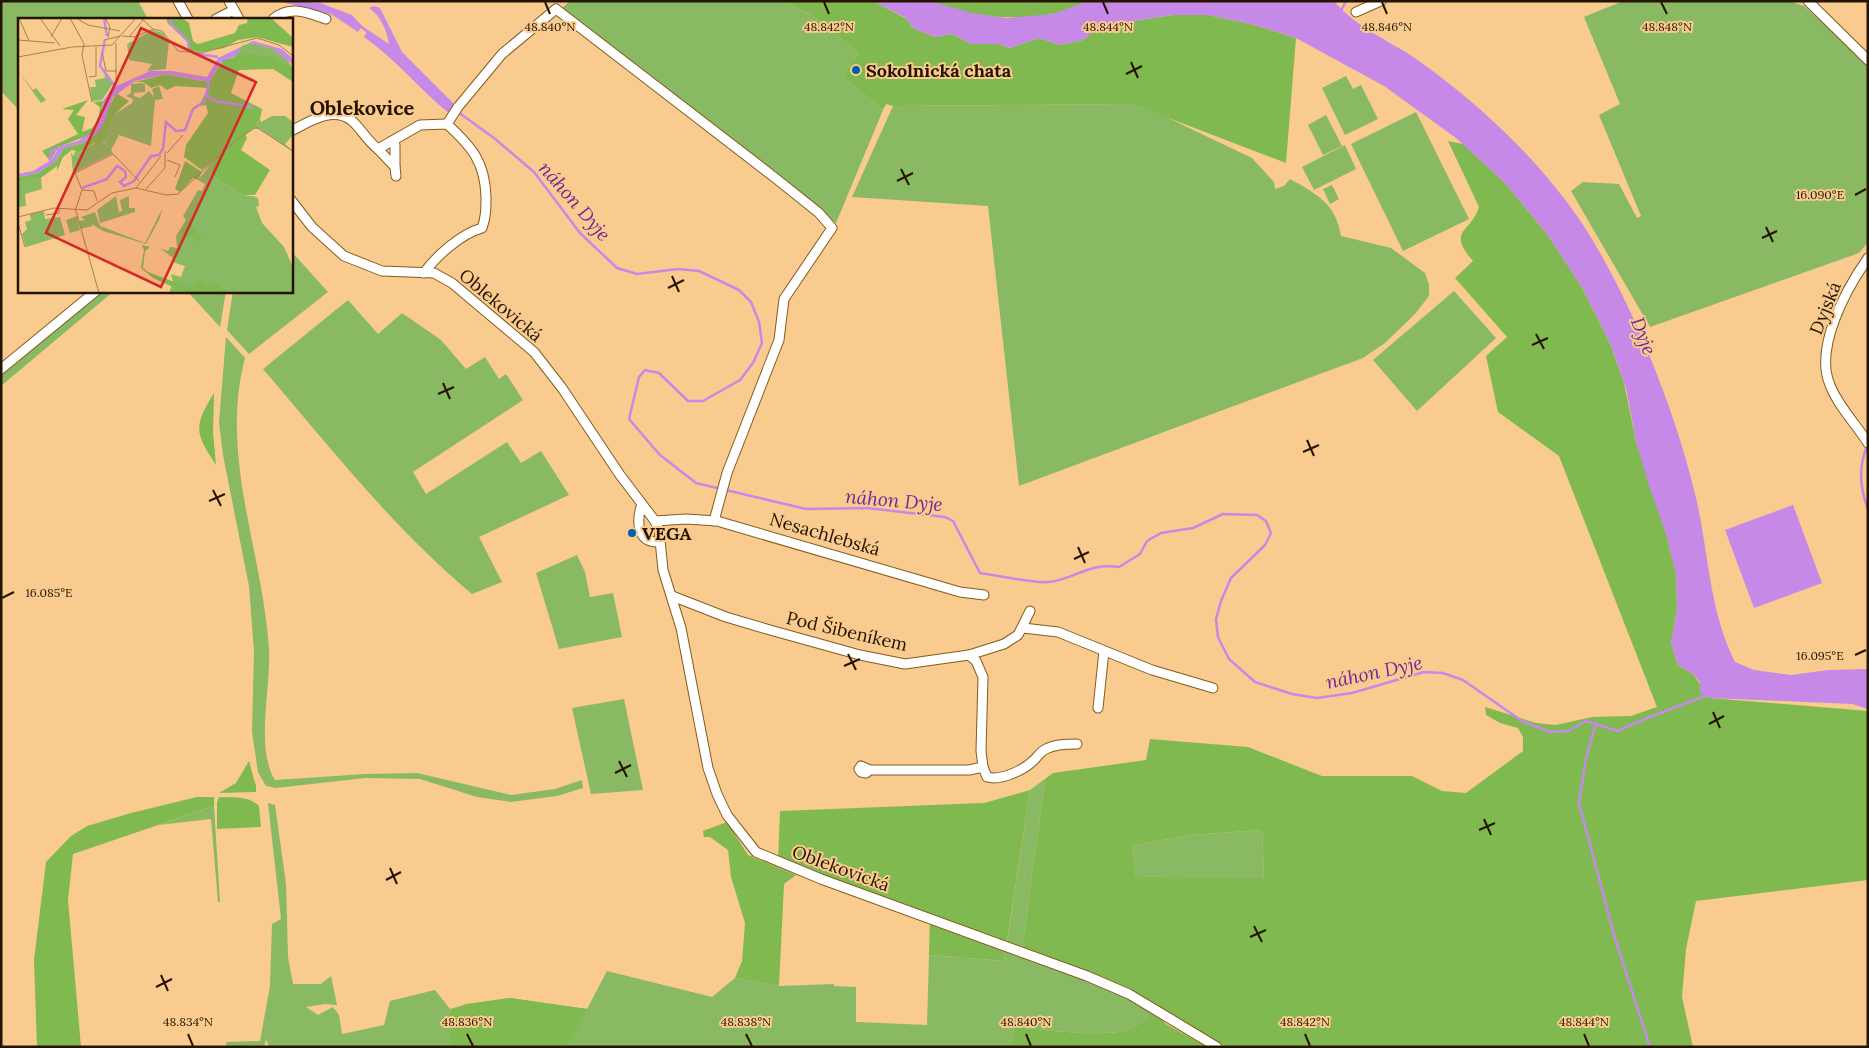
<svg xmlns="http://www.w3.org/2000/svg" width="1869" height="1048" viewBox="0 0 1869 1048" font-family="Lora,serif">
  <rect width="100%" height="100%" fill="#facb8f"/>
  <g fill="#89b962">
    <polygon points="1,1 138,1 148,19 19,19 19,110 1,91"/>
    <polygon points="570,1 783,1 813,16 859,53 842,76 883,110 836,223 561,9"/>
    <polygon points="1623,1 1789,1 1804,6 1868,63 1868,242 1859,253 1650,327 1571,191 1583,182 1619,184 1637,218 1641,216 1599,115 1620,104 1584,17"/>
    <polygon points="1346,76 1353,89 1361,85 1378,119 1345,135 1322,88"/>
    <path d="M1132,104L1162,115L1252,158L1274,182L1275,189L1284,186L1290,179C1317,194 1336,204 1341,236L1391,248L1425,273L1429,285V296L1415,314L1385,343L1363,358L1019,486L988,206L852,197L893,106Z"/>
    <polygon points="1416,112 1469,219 1403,251 1351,144"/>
    <polygon points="1326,115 1342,146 1323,155 1308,125"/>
    <polygon points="1345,145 1356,169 1314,190 1302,167"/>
    <polygon points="1332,185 1339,199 1330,204 1323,189"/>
    <polygon points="291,251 328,292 249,354 227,330 233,291 291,291"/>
    <polygon points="102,291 114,291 1,386 1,374"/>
    <polygon points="187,291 226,291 220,327"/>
    <polygon points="1454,291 1496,338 1417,411 1373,360"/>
    <path d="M348,300L378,334L402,313L441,340L466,369L485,357L499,379L506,374L523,400L413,472L426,494L507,442L521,463L541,451L569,495L479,537L502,582L472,594C394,529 329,446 263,369Z"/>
    <path d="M226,337L245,358C219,456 263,552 269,650C271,688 255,748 275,780L365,774L417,773L511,795L555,789L582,780L583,788L557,796L511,802L477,797L420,779L365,778L276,788L266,786L258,772L252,732L254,651L249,586L223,455L219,422Z"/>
    <polygon points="577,555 585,572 590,597 613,593 622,637 559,649 536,573"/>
    <polygon points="624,699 643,790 591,794 572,708"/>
    <polygon points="1045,779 1022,949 1007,943 1030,790"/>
    <path d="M268,803L275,805L286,884L288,957L293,984H321L331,976L337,1005L325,1004L306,1007L318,1015L333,1007L339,1015L342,1034L384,1025L390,1001L435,990L450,1009L467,1004L510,998L587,1009L607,971L712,997L735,978L779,986L834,984V986L856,987V1022L927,1025L929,955L1004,961L1006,949L1087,979L1152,1011C1145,1019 1138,1026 1127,1030C1100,1038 1044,1029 1014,1027L1011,1047H269L266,1039L264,1047H227L226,1042L260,1041L270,986L272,924L281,919Z"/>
    <polygon points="214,806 220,902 218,902 211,819 159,825"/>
    <polygon points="1262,830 1264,880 1136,876 1132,846 1189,835"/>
  </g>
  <g fill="#81b951" fill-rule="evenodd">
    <polygon points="783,1 873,1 907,19 913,28 935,37 952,34 971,44 999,44 1010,48 1039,38 1060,45 1083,40 1092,32 1109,31 1134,21 1172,15 1208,15 1255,25 1296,38 1286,163 1132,104 893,106 886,104 883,110 842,76 859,53 813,16"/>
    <path d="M930,1H1088C1077,5 1064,12 1052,14C1013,21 967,17 930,1Z"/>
    <path d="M1448,141L1463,144L1505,183L1547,234L1583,289L1610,343L1624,383L1636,441L1668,540L1676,574L1677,610L1671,643L1678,665L1693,674L1710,698L1868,711V880L1696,901L1686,949L1682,997L1693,1047H1227L1195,1032L1149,1000L1126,987L1022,949L1045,779L1053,773L1146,760L1150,739L1248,747L1322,776H1412L1442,791L1466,793L1523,751V737L1518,728L1500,723L1486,715L1485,707L1536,723L1556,725L1592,717L1631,716L1657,707L1559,456L1498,412L1486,356L1507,337L1455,278L1473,261C1446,230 1471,233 1479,207ZM1262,830L1264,879L1136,876L1132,846L1189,835Z"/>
    <path d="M214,393L213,432L216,465C195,433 193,427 214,393Z"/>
    <polygon points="249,761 256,786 256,792 219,793 236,783"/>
    <polygon points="1030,790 1004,961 929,955 930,914 778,859 780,811 984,803"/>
    <polygon points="197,797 214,797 214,806 73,854 68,900 81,1047 37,1047 34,960 46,862 71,836 87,826 131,813"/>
    <path d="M219,797C234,798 248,795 259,806L261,827L217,829V803Z"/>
    <polygon points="727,822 748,855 796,875 784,884 779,986 735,978 742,961 745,923 731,877 728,850 710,837 704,837 703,831"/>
    <polygon points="510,998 587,1009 567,1047 451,1047 451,1011 467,1004"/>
    <path d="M1152,1011L1166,1024L1207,1047H1011L1014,1027C1044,1029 1100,1038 1127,1030C1138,1026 1145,1019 1152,1011Z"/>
  </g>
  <g fill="#c689e8">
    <polygon points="278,1 320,3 352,15 362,26 358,32 331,14"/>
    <path d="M873,1H930L972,13L1007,18L1053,14L1088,1H1334C1356,28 1391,41 1419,61C1480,105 1534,155 1577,216C1628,290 1676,411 1696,498C1709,554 1709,610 1735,662L1754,670L1791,675L1828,670L1868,669V709L1852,704L1710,698L1700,693V682L1693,674L1678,665L1671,643L1677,610L1676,574L1666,534L1649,486L1636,441L1626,388L1610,343L1583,289L1547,234L1505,183L1456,138L1384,86L1296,38L1255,25L1208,15H1172L1134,21L1109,31L1093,32L1083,40L1060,45L1039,38L1010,48L999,44H971L952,34L935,37L913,28L906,18Z"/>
    <path d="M374,6L380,8L402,52L456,106L450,114C420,90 396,59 364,37L368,30L389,44C387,30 380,15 369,8Z"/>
    <polygon points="1793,505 1822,583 1754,608 1725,530"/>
  </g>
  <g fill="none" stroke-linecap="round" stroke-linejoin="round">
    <g stroke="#c689e8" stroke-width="2.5">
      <polyline points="1340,13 1346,1"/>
      <polyline points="359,25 368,32"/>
      <path d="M458,112L494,138L534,172L580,233L617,268L637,274L678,269L699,271L739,290L751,302L759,322L762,343L753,363L740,380L703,401H688L659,373L645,370L639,377L629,419L660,455L696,483L806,509L867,508L945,517L953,521L980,573C997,575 1033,584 1049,582C1078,578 1086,563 1119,567L1140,554L1147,541L1161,533L1193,528L1223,514L1257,515L1266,521L1271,533L1265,545L1231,578L1221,601L1216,619L1218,637L1229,659L1255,682L1292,694L1317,698L1352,693L1424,672L1443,673L1463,680L1522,721L1550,732L1568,731L1586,721L1618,731L1642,720L1708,695"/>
      <path d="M1867,446C1858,469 1860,487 1868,510"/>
      <polyline points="1596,723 1586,758 1579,803 1614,935 1650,1047"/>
    </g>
    <defs>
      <g id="minor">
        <polyline points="178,1 188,19"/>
        <polyline points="229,1 239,19"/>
        <polyline points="1808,1 1868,60"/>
        <polyline points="1356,12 1381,1"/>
        <polyline points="216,19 234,10"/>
        <path d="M273,19C290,5 306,12 326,19"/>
        <polyline points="447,124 458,107 502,54 556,9 774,177 819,213 832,228 784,299 779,340 727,473 714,521"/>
        <path d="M291,131C309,122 332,106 351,120C361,128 367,141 378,149L420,125L447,124C472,147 485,162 486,197C486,209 486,217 482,228C461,234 437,255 424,273"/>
        <polyline points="392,141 395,145 395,167"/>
        <polyline points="378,149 395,167 396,176"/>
        <polyline points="291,200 312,227 344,256 382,271 434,273 452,283 534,352 562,388 620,475 655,521 659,530 663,570 681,628 708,768 717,794 727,815 756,852 821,879 1087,976 1129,994 1217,1047"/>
        <path d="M1868,258C1846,289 1814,348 1830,385C1838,406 1856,424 1868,443"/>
        <polyline points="1,369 96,291"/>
        <path d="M642,504C636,521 637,543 659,542"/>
        <polyline points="655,521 686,519 717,521 960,592 984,595"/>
        <polyline points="672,596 726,617 770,630 860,655 905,664 969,655 1004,644 1018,635 1030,611"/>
        <polyline points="1023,628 1058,632 1152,670 1213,688"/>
        <polyline points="1098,708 1104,651"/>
        <path d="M983,767L987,777C1001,781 1024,770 1034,760C1038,756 1041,751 1046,749C1055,744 1067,744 1077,744"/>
        <polyline points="870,770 866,773 861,772 859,769 861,766 870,770 969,770 983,767 981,751 983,677 976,661 969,655"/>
      </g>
    </defs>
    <use href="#minor" stroke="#855b1e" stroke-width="11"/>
    <use href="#minor" stroke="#fff" stroke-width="9"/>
  </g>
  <path fill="none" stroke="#251400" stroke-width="2" d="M545,2L550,14M824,2L829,14M1103,2L1108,14M1382,2L1387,14M1661,2L1667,14M1131,62L1138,78M1126,74L1142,66M901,169L909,185M897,181L913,173M1855,195L1866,189M1766,227L1773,242M1762,238L1777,231M672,276L679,292M668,288L684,280M1536,334L1544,349M1532,345L1548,338M443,383L450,399M438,394L454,387M1307,440L1314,456M1303,452L1319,445M213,490L221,506M209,501L225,494M1078,547L1085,563M1074,559L1089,552M2,598L14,592M848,654L856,670M1855,655L1866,650M844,666L860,659M1713,712L1720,728M1709,724L1724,716M619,761L627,777M615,773L631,765M1484,819L1491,835M1479,830L1495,823M390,868L397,884M386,880L401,872M1254,926L1262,942M1250,937L1266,930M161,975L168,991M156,987L172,979M188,1034L193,1046M467,1034L473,1046M746,1034L752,1046M1026,1034L1031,1046M1305,1034L1310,1046M1584,1034L1589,1046"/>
  <g fill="#035eab" stroke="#facb8f" stroke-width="2">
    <circle cx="856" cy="70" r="5"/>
    <circle cx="632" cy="533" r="5"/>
  </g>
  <g text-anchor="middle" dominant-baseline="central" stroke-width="4" stroke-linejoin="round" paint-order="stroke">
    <g font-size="18" font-weight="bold" fill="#251400" stroke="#facb8f" text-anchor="start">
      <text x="866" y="70">Sokolnická chata</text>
      <text x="642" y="533">VEGA</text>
    </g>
    <g font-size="18" fill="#251400" stroke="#facb8f">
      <text transform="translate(501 305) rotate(40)">Oblekovická</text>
      <text transform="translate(1825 308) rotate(-68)">Dyjská</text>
      <text transform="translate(825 534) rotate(16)">Nesachlebská</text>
      <text transform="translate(847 631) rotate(13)">Pod Šibeníkem</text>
      <text transform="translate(841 868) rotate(20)">Oblekovická</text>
    </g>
    <g font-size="19" font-style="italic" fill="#732797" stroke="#facb8f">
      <text transform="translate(575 201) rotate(49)">náhon Dyje</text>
      <text transform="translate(1644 336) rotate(69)">Dyje</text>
      <text transform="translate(894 500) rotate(5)">náhon Dyje</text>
      <text transform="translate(1374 672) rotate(-12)">náhon Dyje</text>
    </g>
    <g font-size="20" font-weight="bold" fill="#251400" stroke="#facb8f">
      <text x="362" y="107">Oblekovice</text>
    </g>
  </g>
  <g transform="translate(18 18)">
    <rect width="275" height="275" fill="#facb8f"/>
    <path d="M135,12L145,15L151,24L148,51L129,53L134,46L111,42L109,26ZM232,25L254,30L267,39L275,50L258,40L216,39L224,28ZM86,50L89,59L98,67H94L84,82L74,83L72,69H78L77,62L87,60ZM0,53L15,72L18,70L28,82L23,85ZM127,65V74L116,75V78L122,80L131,73L136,79L134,71L141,68L145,81L137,82L133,128L101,117L93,132L95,135L55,155L53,134L55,138L78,124L79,127L85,124L91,130L85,123L97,96L114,85L115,81L108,78L113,75V66ZM254,98H267L275,104V117L267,126L275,134L242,111H236L242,101L243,104ZM197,141L192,156L225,177L239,179L236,180H240L241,188L238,189L244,205L266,229L275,249V275H151L155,263L153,256L163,259L167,248L154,244L155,240L143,231L130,227L150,233L152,229L159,230L158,218L168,202L165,198L180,172L184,173L187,166L180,162ZM23,159L24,171L7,176L8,188L0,189V165ZM98,178L101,194L104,193L102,182L111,178V190H117V194L82,205L79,192ZM144,191L142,200L128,226L85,213L72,205L75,208L63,211L61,203L67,202L63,199L77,194L82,208L127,225ZM26,193L27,201L42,199L47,217L8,229L4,216L9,211L7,204L13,202L12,196ZM59,198L62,212L52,215L48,202Z" fill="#89b962"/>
    <path d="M148,0H164L171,5L175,23L180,26L217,15L221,7L229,5L230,0H253L275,20V29L239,19L220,22L206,30L182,34L170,32L169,20L150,6ZM230,36L258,40L275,50V64L255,51L221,52L213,75L244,91L242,101L237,109L184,152L166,139L168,127L190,95L188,87L181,88L190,70L157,68L149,72L142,67L133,70L126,64H117L148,56L191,64L205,42ZM98,75L111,83L97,96L85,124L79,127L77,124L55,138L58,133L54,132L45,139L39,153V148L24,159L0,165V159L20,155L38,143L46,130L65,125L78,116ZM70,82L58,97L67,99L64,114L74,110L80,103L82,89L75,84L85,83L81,106L72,117L40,129L32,143L24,133L60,116L50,101L56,92L44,91ZM227,116L229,120L223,132L252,152L237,177H225L192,156L197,141ZM167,143L184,154L180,162L175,160L162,174L157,171ZM168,202L183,220L180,224L176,219L162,217ZM124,227L132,229L127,233L125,250L130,254L175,271L179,262L190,268L194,263L210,275H168L135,260L123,250L126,232Z" fill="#81b951"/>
    <path d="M235,23L264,31L275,41V47L254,30L232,25L224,28L218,38L204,43L191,64L148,56L117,63L95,79L85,107L78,116L65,125L46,130L38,143L20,155L0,159V156L15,153L33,142L42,128L60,123L76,113L83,100L85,83L94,70L132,53H154L189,59L200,40Z" fill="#c689e8"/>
    <path fill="none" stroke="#c689e8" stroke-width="2.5" d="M86,0L89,18M152,0L153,7L170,23L171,33M87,21L82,48L98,69M174,35L200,39M189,77L197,83L235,89M32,143L33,133L41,130M64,170L89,161L99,148L107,153L108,159L102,164L106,168L116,163L133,138L141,137L145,130L148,104L158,113L167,112L175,91L187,83L191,64"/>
    <path fill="none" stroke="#a58256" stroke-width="1" d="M1,0L11,23M22,0L42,28M52,0L66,26L64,37L74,84M58,0L70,7L102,13M87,0L92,9L90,20M123,0L135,11M104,18L117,19L135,11L144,13L160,33L183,35L239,20L261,27L275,38M33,19L44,0M111,19L125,2M0,22L37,25M87,22L102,18M98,25V67M84,34L88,53H99M0,39L54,29L94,27L118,0M71,59L78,58V29M149,135L165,117M149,142L162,147L157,159M118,170L143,138M128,171L147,150V133M64,172L57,155L95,136L121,163M64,172L76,173L79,183M57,193L64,172M58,193L81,275M28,197L41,195V190M0,199L36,190L69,192L94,175L118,170L148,177L160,176L218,122L238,109L275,133M0,205L7,229"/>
    <path fill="#d62828" fill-opacity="0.15" stroke="#d62828" stroke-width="2.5" d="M123,10L238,64L143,269L28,215Z"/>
    <rect width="275" height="275" fill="none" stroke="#251400" stroke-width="2.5"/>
  </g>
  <g font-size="12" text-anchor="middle" fill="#251400" stroke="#facb8f" stroke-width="4" stroke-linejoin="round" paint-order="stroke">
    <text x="550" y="31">48.840°N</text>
    <text x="829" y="31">48.842°N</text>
    <text x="1108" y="31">48.844°N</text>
    <text x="1387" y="31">48.846°N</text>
    <text x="1667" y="31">48.848°N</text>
    <text x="1820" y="199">16.090°E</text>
    <text x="49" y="597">16.085°E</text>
    <text x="1820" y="660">16.095°E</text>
    <text x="188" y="1026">48.834°N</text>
    <text x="467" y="1026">48.836°N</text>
    <text x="746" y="1026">48.838°N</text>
    <text x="1026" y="1026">48.840°N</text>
    <text x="1305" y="1026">48.842°N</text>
    <text x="1584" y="1026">48.844°N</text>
  </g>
  <rect width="1869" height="1048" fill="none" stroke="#251400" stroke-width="5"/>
</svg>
